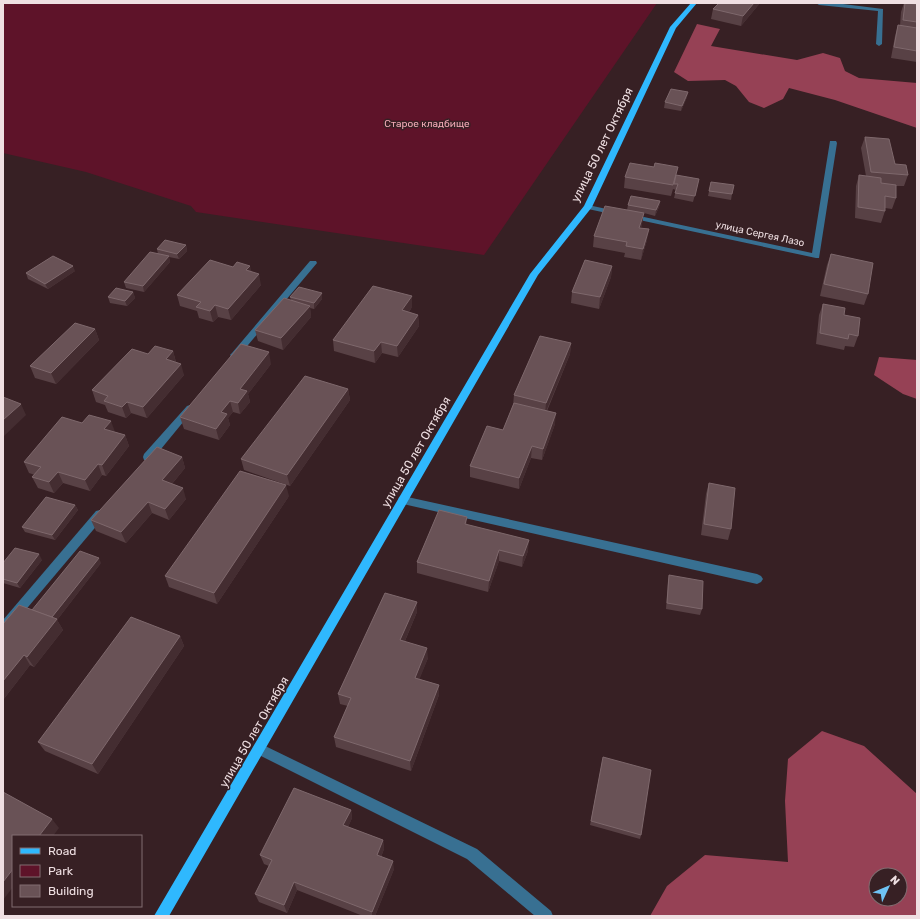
<svg xmlns="http://www.w3.org/2000/svg" width="920" height="919" viewBox="0 0 920 919" font-family="Rubik,sans-serif">
  <rect width="100%" height="100%" fill="#372024"/>
  <polygon fill="#5e1329" points="3,3 657,3 484,255 196,212 191,206 86,172 3,153"/>
  <g fill="#964155" fill-rule="evenodd">
    <polygon points="697,24 720,29 711,46 797,60 823,53 840,58 845,71 859,78 917,83 917,128 835,100 789,88 783,99 764,108 749,102 736,86 725,80 688,81 674,72"/>
    <polygon points="879,357 917,360 917,399 903,394 874,375"/>
    <path d="M822,731L864,746L917,794V916H650L667,886L705,855L788,862L785,801L788,759ZM876,875H900V899H876Z"/>
  </g>
  <g fill="none" stroke-linecap="round" stroke-linejoin="round">
    <g fill="#387092" fill-rule="evenodd">
      <polygon points="816,3 835,3 883,9 882,44 879,46 876,44 878,11 819,5"/>
      <polygon points="830,141 836,141 837,143 819,258 816,258 588,209 584,207 588,205 812,253"/>
      <polygon points="310,261 316,261 317,263 238,357 232,357 230,355 232,353"/>
      <polygon points="190,405 193,406 195,408 193,410 152,460 144,460 143,457 144,454 187,406"/>
      <polygon points="403,496 757,574 761,576 763,579 761,582 757,584 403,504 399,503 398,500 399,497"/>
      <polygon points="100,510 104,511 105,514 104,517 7,632 3,633 3,620 96,511"/>
      <polygon points="259,743 477,849 551,911 553,916 535,916 467,859 255,753 253,749 255,745"/>
    </g>
    <polygon fill="#2fb8fe" fill-rule="evenodd" points="691,3 697,3 676,28 592,207 538,275 169,916 154,916 530,274 584,206 670,27"/>
  </g>
  <g fill="#584145">
    <polygon points="719,3 760,3 741,26 711,19 713,9"/>
    <polygon points="904,3 917,4 917,62 891,58 895,36 898,25 900,26 901,12"/>
    <polygon points="688,92 687,97 681,111 664,108 665,102"/>
    <polygon points="865,137 908,175 904,186 896,186 896,198 892,209 885,208 885,211 881,223 855,218 856,186 859,175 866,176 861,148"/>
    <polygon points="654,167 678,167 676,175 699,179 693,202 674,198 676,190 673,189 671,196 624,188 625,177"/>
    <polygon points="711,182 732,194 731,200 708,196"/>
    <polygon points="660,201 659,207 655,216 644,213 641,228 647,240 641,260 624,257 625,253 593,247 594,236 627,210 628,205"/>
    <polygon points="186,245 187,251 179,259 169,257 170,262 144,292 126,288 124,282 158,254 157,249"/>
    <polygon points="831,254 868,294 864,305 820,296 827,265"/>
    <polygon points="612,266 611,277 599,309 571,303 572,292"/>
    <polygon points="75,271 48,289 28,279 26,273"/>
    <polygon points="252,272 261,285 231,320 218,317 213,322 199,318 197,311 180,306 177,295"/>
    <polygon points="133,292 135,298 127,306 110,303 108,297"/>
    <polygon points="290,297 322,299 314,309 310,308 311,317 283,350 258,341 255,330 291,300"/>
    <polygon points="823,304 844,315 858,336 854,347 845,346 844,350 816,344 819,315"/>
    <polygon points="412,307 409,312 418,315 419,326 398,357 382,353 375,363 334,351 333,340"/>
    <polygon points="95,329 99,340 56,384 35,378 30,366"/>
    <polygon points="571,343 570,354 547,411 555,424 542,460 531,458 519,489 470,477 470,466 503,430 513,405 514,395"/>
    <polygon points="173,351 176,362 184,375 147,418 131,413 126,418 108,412 105,405 96,402 92,390 148,354"/>
    <polygon points="271,364 248,394 250,402 240,414 233,412 228,418 230,425 219,440 184,429 180,417"/>
    <polygon points="348,389 350,400 290,486 244,470 241,459"/>
    <polygon points="115,432 125,435 129,446 106,476 102,475 90,491 63,483 54,493 38,488 32,477 35,475 29,473 24,462"/>
    <polygon points="182,457 185,468 172,484 186,499 169,520 152,513 126,543 96,531 91,520"/>
    <polygon points="709,483 731,529 728,540 701,535 706,494"/>
    <polygon points="289,496 217,604 169,587 165,576"/>
    <polygon points="75,505 78,510 55,540 25,532 22,527"/>
    <polygon points="467,517 467,525 528,551 522,567 499,561 488,592 417,573 417,562"/>
    <polygon points="42,560 20,588 3,583 3,563"/>
    <polygon points="101,563 57,620 63,630 34,667 30,665 3,700 3,624 32,610"/>
    <polygon points="669,575 702,609 700,615 666,609 668,580"/>
    <polygon points="417,602 417,612 405,641 428,658 419,679 439,685 439,695 411,771 336,747 334,737 348,706 340,704 338,694"/>
    <polygon points="180,636 184,646 98,774 45,751 38,742"/>
    <polygon points="602,762 641,835 640,839 590,825"/>
    <polygon points="351,810 352,818 348,827 383,840 384,849 381,857 394,869 375,916 363,916 297,890 287,913 259,902 255,894 269,866 264,864 260,855"/>
  </g>
  <g fill="#442d31">
    <polygon points="754,3 760,3 741,26 743,16"/>
    <polygon points="688,92 687,97 681,111 682,106"/>
    <polygon points="660,201 659,207 655,216 656,210"/>
    <polygon points="644,213 642,224 638,239 639,228"/>
    <polygon points="649,229 647,240 641,260 643,249"/>
    <polygon points="186,245 187,251 179,259 177,254"/>
    <polygon points="169,256 170,262 144,292 143,286"/>
    <polygon points="73,266 75,271 48,289 45,284"/>
    <polygon points="250,266 253,277 246,270"/>
    <polygon points="612,266 611,277 599,309 600,297"/>
    <polygon points="259,274 261,285 231,320 228,309"/>
    <polygon points="133,292 135,298 127,306 125,301"/>
    <polygon points="322,293 322,299 314,309 314,303"/>
    <polygon points="412,296 412,307 402,322 402,310"/>
    <polygon points="215,305 218,317 213,322 210,311"/>
    <polygon points="310,306 311,317 283,350 281,338"/>
    <polygon points="418,315 419,326 398,357 397,346"/>
    <polygon points="95,329 99,340 56,384 51,373"/>
    <polygon points="381,342 382,353 375,363 374,351"/>
    <polygon points="571,343 570,354 545,414 546,403"/>
    <polygon points="173,351 176,363 166,359"/>
    <polygon points="269,352 271,364 248,394 250,402 240,414 238,403 240,389"/>
    <polygon points="181,364 184,375 147,418 143,407"/>
    <polygon points="348,389 350,400 290,486 287,475"/>
    <polygon points="230,401 233,412 228,418 230,425 219,440 216,429 221,412"/>
    <polygon points="127,402 131,413 126,418 122,407"/>
    <polygon points="21,404 26,415 3,437 3,420"/>
    <polygon points="556,413 555,424 542,460 543,449"/>
    <polygon points="111,421 115,432 104,429"/>
    <polygon points="125,435 129,446 106,476 102,465"/>
    <polygon points="532,446 531,458 519,489 519,478"/>
    <polygon points="182,457 185,468 166,491 162,480"/>
    <polygon points="98,464 102,475 90,491 85,480"/>
    <polygon points="58,472 63,483 54,493 49,482"/>
    <polygon points="286,485 289,496 217,604 214,593"/>
    <polygon points="183,488 186,499 169,520 165,509"/>
    <polygon points="148,502 152,513 126,543 121,532"/>
    <polygon points="75,505 78,510 55,540 52,535"/>
    <polygon points="467,517 467,528 465,524"/>
    <polygon points="529,540 528,551 522,567 523,556"/>
    <polygon points="499,550 499,561 488,592 489,581"/>
    <polygon points="39,554 42,560 20,588 17,583"/>
    <polygon points="99,558 101,563 57,620 63,630 34,667 27,657 50,620"/>
    <polygon points="417,602 417,612 401,650 400,640"/>
    <polygon points="180,636 184,646 98,774 92,764"/>
    <polygon points="427,648 428,658 416,688 415,678"/>
    <polygon points="24,655 30,665 3,700 3,681"/>
    <polygon points="439,685 439,695 411,771 410,761"/>
    <polygon points="351,810 352,818 345,834 343,825"/>
    <polygon points="52,819 59,828 53,836 39,836"/>
    <polygon points="383,840 384,849 378,864 377,855"/>
    <polygon points="393,861 394,869 375,916 372,916 372,912"/>
    <polygon points="13,869 13,887 3,900 3,882"/>
    <polygon points="294,882 297,890 287,913 284,905"/>
  </g>
  <g fill="#695256" stroke="#7e686c">
    <polygon points="719,3 754,3 743,16 713,9"/>
    <polygon points="905,3 917,4 917,22 903,20"/>
    <polygon points="898,25 917,28 917,51 894,47"/>
    <polygon points="671,89 688,92 682,106 665,102"/>
    <polygon points="865,137 889,139 895,164 906,165 908,175 871,172"/>
    <polygon points="630,163 654,167 655,163 678,167 673,185 625,177"/>
    <polygon points="676,175 699,179 695,196 675,193 678,184 674,184"/>
    <polygon points="859,175 881,178 881,183 896,185 896,198 885,196 885,211 858,207"/>
    <polygon points="711,182 734,185 732,194 709,191"/>
    <polygon points="631,196 660,201 656,210 628,205"/>
    <polygon points="605,206 644,213 639,228 649,229 643,249 626,246 627,242 594,236"/>
    <polygon points="165,240 186,245 177,254 157,249"/>
    <polygon points="150,252 169,256 143,286 124,282"/>
    <polygon points="831,254 873,263 868,294 824,284"/>
    <polygon points="53,256 73,266 45,284 26,273"/>
    <polygon points="210,260 233,267 237,262 250,266 246,270 259,274 228,309 215,305 210,311 196,307 201,302 177,295"/>
    <polygon points="585,260 612,266 600,297 572,292"/>
    <polygon points="373,286 412,296 402,310 418,315 397,346 381,342 374,351 333,340"/>
    <polygon points="299,287 322,293 314,303 290,297"/>
    <polygon points="116,288 133,292 125,301 108,297"/>
    <polygon points="284,298 310,306 281,338 255,330"/>
    <polygon points="823,304 845,308 844,315 860,318 858,336 849,334 848,339 820,333"/>
    <polygon points="75,323 95,329 51,373 30,366"/>
    <polygon points="540,336 571,343 546,403 514,395"/>
    <polygon points="241,344 269,352 240,389 247,391 238,403 230,401 221,412 227,414 216,429 180,417"/>
    <polygon points="155,346 173,351 166,359 181,364 143,407 127,402 122,407 104,401 108,396 92,390 132,349 148,354"/>
    <polygon points="305,376 348,389 287,475 241,459"/>
    <polygon points="3,397 21,404 3,420"/>
    <polygon points="514,403 556,413 543,449 532,446 519,478 470,466 487,426 503,430"/>
    <polygon points="89,415 111,421 104,429 125,435 102,465 98,464 85,480 58,472 49,482 32,477 41,467 24,462 62,417 82,423"/>
    <polygon points="157,447 182,457 162,480 183,488 165,509 148,502 121,532 91,520"/>
    <polygon points="240,471 286,485 214,593 165,576"/>
    <polygon points="709,483 735,488 731,529 704,524"/>
    <polygon points="46,497 75,505 52,535 22,527"/>
    <polygon points="439,510 467,517 465,524 529,540 523,556 499,550 489,581 417,562"/>
    <polygon points="15,548 39,554 17,583 3,579 3,563"/>
    <polygon points="80,551 99,558 52,617 32,610"/>
    <polygon points="669,575 703,581 702,609 667,603"/>
    <polygon points="385,593 417,602 400,640 427,648 415,678 439,685 410,761 334,737 351,698 338,694"/>
    <polygon points="19,605 57,619 27,657 24,655 3,681 3,624"/>
    <polygon points="131,617 180,636 92,764 38,742"/>
    <polygon points="603,757 651,770 641,835 591,821"/>
    <polygon points="294,788 351,810 343,825 383,840 377,855 393,861 372,912 294,882 284,905 255,894 272,860 260,855"/>
    <polygon points="3,792 52,819 39,836 13,836 13,869 3,882"/>
  </g>
  <g text-anchor="middle" dominant-baseline="central" stroke-width="3" stroke-linejoin="round" paint-order="stroke">
    <g font-size="10" fill="#f3aab7" stroke="#372024">
      <text x="427" y="124">Старое кладбище</text>
    </g>
    <g font-size="10" fill="#efdfe2" stroke="#372024">
      <text transform="translate(760 234) rotate(12)">улица Сергея Лазо</text>
    </g>
    <g font-size="12" fill="#efdfe2" stroke="#372024">
      <text transform="translate(602 145) rotate(-64)">улица 50 лет Октября</text>
      <text transform="translate(416 452) rotate(-60)">улица 50 лет Октября</text>
      <text transform="translate(254 732) rotate(-60)">улица 50 лет Октября</text>
    </g>
  </g>
  <rect width="920" height="919" fill="none" stroke="#efdfe2" stroke-width="8"/>
  <rect x="12" y="835" width="130" height="72" fill="#372024" stroke="#816c70"/>
  <rect x="20" y="848" width="20" height="6" fill="#2fb8fe" stroke="#816c70"/>
  <text x="48" y="855" font-size="12" fill="#efdfe2">Road</text>
  <rect x="20" y="865" width="20" height="12" fill="#5e1329" stroke="#816c70"/>
  <text x="48" y="875" font-size="12" fill="#efdfe2">Park</text>
  <rect x="20" y="885" width="20" height="12" fill="#695256" stroke="#816c70"/>
  <text x="48" y="895" font-size="12" fill="#efdfe2">Building</text>
  <g transform="translate(888 887) rotate(46)"><circle r="19" fill="#372024" stroke="#816c70"/>
  <path d="M0-3L7 15L0 10L-7 15Z" fill="#6fc2f4"/>
  <text y="-6" font-size="11" font-weight="bold" text-anchor="middle" fill="#efdfe2">N</text>
  </g>
</svg>
